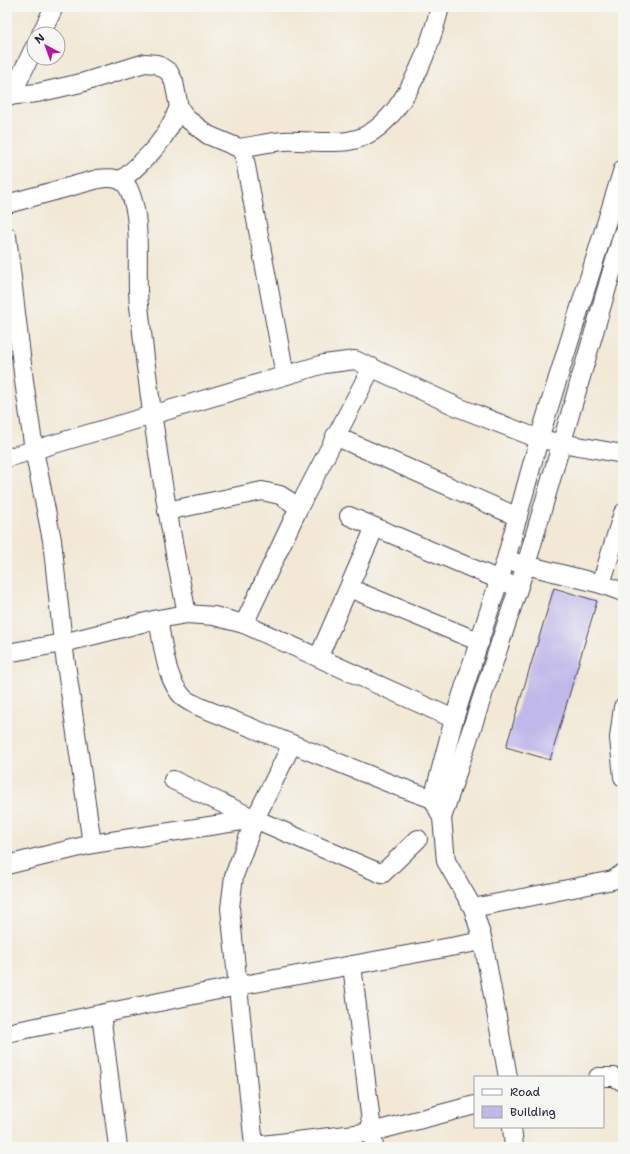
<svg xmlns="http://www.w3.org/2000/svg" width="630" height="1154" viewBox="0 0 630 1154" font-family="'Shantell Sans',sans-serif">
  <rect width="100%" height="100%" fill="#f6f6f2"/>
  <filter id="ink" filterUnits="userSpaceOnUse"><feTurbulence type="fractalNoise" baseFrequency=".025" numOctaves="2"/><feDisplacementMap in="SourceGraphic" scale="8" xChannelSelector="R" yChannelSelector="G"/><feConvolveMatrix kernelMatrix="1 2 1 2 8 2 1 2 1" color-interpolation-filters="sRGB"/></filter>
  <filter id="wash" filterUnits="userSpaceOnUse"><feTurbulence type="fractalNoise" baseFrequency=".012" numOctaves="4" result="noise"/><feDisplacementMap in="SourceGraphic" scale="16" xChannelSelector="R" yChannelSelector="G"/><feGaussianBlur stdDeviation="0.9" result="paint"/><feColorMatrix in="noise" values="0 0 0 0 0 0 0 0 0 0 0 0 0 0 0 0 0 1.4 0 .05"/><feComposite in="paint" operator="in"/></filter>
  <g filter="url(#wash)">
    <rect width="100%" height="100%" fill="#f2e8d5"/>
    <g id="blocks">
      <polygon fill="#c0b8ea" points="554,588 597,601 550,760 506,747"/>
    </g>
  </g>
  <g filter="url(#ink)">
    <use href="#blocks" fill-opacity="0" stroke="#414052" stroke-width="1"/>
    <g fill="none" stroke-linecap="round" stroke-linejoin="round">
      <defs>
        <g id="minor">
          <polyline points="41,34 54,7"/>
          <polyline points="7,96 37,93 81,83 145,63 157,64 169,72 174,82 179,107 186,118 208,135 239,148 244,155 285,375"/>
          <polyline points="11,96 34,48"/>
          <path d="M239,148C254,146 269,142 284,141C305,140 327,144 348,141C400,134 429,51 440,7"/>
          <path d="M122,180C149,156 165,142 179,107"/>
          <path d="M7,204L98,179C111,177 125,177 130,192C143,224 135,271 139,306C150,410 166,513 187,614"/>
          <polyline points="7,236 24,381 34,450 52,540 63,643 92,844"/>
          <polyline points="335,436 518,517"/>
          <polyline points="7,458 324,364 355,360 460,408 539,439 623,454"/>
          <polyline points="167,511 262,491 280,495 299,507"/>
          <polyline points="349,516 509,584"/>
          <polyline points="514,562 601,584 623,592"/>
          <polyline points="601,584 623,513"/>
          <polyline points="349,588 480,642"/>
          <path d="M158,619C163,643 165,680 184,698C188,702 195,704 200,707L394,785L433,799L443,800"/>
          <polyline points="244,624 299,507 372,367"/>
          <polyline points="7,653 63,643 158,619 187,614 214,616 244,624 454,719"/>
          <polyline points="319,656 375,527"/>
          <polyline points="623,707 619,738 623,777"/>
          <polyline points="292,744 255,819 234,876 230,908 254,1146 372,1132 475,1105"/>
          <polyline points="173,780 255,819 382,874 418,839"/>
          <polyline points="442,818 526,565 623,233"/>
          <polyline points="7,865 92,844 255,819"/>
          <polyline points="473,908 613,880 623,873"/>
          <polyline points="352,965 374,1147"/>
          <polyline points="101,1014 118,1147"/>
          <polyline points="7,1033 238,986 483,941"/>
          <polyline points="508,1077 483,941 473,908 446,861 442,818 433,799 454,719 506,559 539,439 623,169"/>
          <polyline points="598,1077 614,1077 623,1082"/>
          <polyline points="512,1127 514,1147"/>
        </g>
      </defs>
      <use href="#minor" stroke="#414052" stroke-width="20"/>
      <use href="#minor" stroke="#fff" stroke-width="18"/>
    </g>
  </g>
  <rect width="630" height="1154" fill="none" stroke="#f6f6f2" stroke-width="24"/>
  <rect x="474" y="1076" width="130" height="52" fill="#f6f6f2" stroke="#a1a1a9"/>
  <rect x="482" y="1089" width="20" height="6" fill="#ffffff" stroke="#a1a1a9"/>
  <text x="510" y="1096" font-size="12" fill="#22223b">Road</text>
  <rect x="482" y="1106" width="20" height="12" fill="#c0b8ea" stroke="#a1a1a9"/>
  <text x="510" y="1116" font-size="12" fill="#22223b">Building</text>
  <g transform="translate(46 46) rotate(319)"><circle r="19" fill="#f6f6f2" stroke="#a1a1a9"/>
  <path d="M0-3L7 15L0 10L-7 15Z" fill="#b5179e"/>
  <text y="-6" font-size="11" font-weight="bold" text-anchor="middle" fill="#22223b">N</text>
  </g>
</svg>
